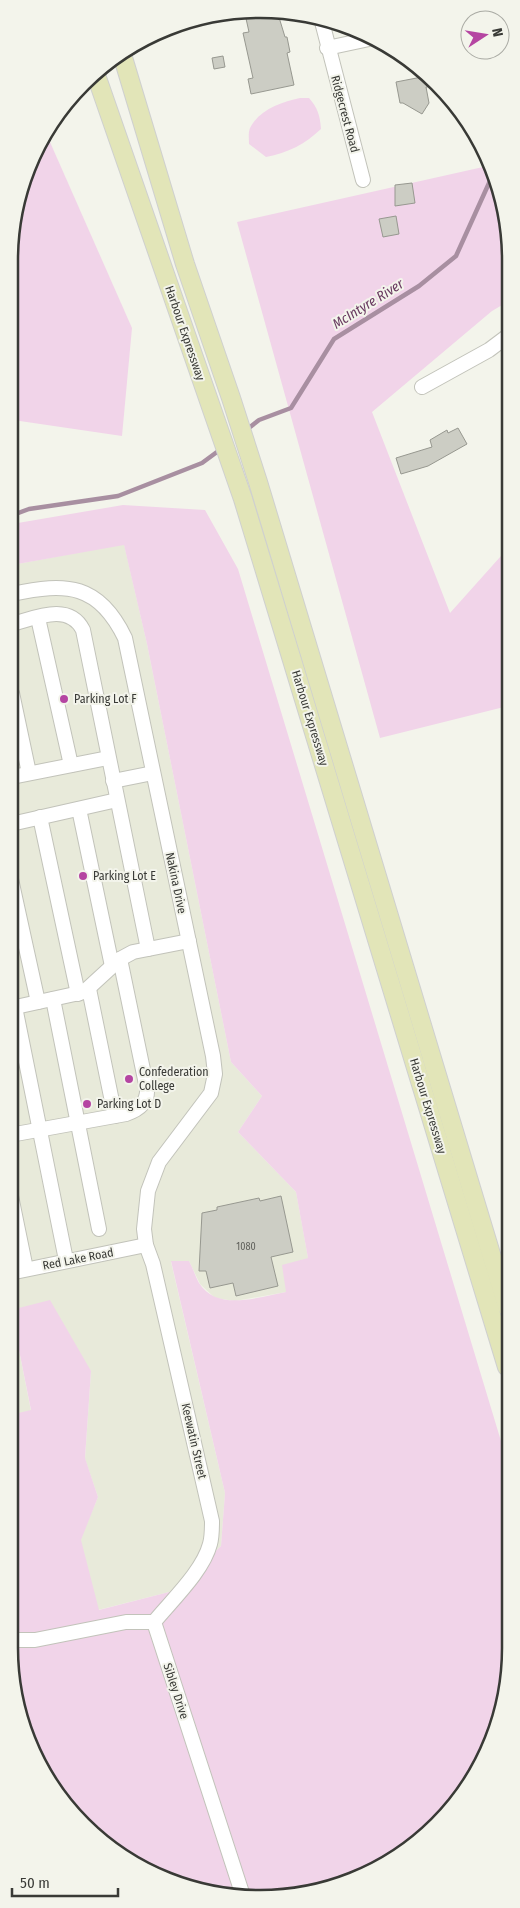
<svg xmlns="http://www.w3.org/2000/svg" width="520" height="1908" viewBox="0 0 520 1908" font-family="'Fira Sans Condensed',sans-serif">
  <rect width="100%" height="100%" fill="#f3f4eb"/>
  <polygon fill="#e8eada" points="124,544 147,644 231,1062 262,1096 238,1132 296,1192 308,1258 286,1292 235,1301 215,1298 200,1284 189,1261 171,1262 225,1493 221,1546 173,1591 98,1610 80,1540 98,1497 85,1459 91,1371 11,1310 31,1411 10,1415 12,565"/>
  <g fill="#f1d4e9">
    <path d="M300,98H309C318,108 320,116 321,129C305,144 288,153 266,157L249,144C249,139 248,133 250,128C259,110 281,102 300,98Z"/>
    <polygon points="46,133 132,328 122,436 13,420 14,211"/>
    <polygon points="492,165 509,227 509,301 492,311 372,412 450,613 509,547 508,706 380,738 237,222"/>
    <path d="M123,505L205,510L238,569L507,1461L506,1697L477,1774L413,1848L325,1891L243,1899L149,1873L71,1814L28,1744L9,1648L10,1415L31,1410L11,1310L50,1300L91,1371L85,1458L98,1497L81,1540L99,1610L173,1591L221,1546L225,1493L171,1261H189C193,1268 195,1276 199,1283C217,1312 258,1297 286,1292L282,1265L308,1258L296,1192L238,1132L262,1096L231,1062L147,644L124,545L12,565V524Z"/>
  </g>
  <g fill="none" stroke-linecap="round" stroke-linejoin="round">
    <g stroke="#a88fa1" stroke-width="4.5">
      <polyline points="245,431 259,420 291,408 334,339 419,286 456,256 494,172"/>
      <polyline points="13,515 29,509 118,496 202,463 221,449"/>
    </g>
  </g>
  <g fill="#cccdc4" stroke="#979890">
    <polygon points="245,14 278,14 285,37 287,37 290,52 287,53 294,85 251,94 248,79 253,78 243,33 249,32"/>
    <polygon points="223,56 225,67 214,69 212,58"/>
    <polygon points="427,76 438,85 426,87 429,103 422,114 403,103 400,103 396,82"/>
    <polygon points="412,183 415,203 395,206 395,185"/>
    <polygon points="396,216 399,234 383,237 379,219"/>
    <polygon points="458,428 467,444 428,466 401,474 396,458 432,447 430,440 447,430 448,433"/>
    <polygon points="281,1196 293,1252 271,1257 278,1286 236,1296 233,1283 210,1288 206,1271 199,1271 202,1213 217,1210 217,1207 259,1198 260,1201"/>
  </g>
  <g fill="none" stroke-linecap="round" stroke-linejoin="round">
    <defs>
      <g id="minor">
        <polyline points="321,18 363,180"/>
        <polyline points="327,48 374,38"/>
        <polyline points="422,387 489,350 509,335"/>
        <path d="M12,594C67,582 99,584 125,638L213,1056L215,1074L211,1093L159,1162L148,1191L144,1229L146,1245L153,1264L212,1521C212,1528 212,1537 210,1544C203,1571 172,1600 154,1622"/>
        <polyline points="38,618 71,765"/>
        <path d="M12,624C35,618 69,602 83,630L148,949"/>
        <polyline points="12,693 29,773"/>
        <polyline points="12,777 108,758"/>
        <polyline points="113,781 153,773"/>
        <polyline points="79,809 112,966"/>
        <polyline points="40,817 78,994"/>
        <polyline points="11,824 117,800"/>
        <polyline points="11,879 38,1002"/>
        <polyline points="89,989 115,1116"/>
        <polyline points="53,999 99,1229"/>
        <polyline points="15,1007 66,1260"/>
        <polyline points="11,1008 84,992 120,959 133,952 189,941"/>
        <path d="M10,1135L126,1114C138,1110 148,1103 147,1089L120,959"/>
        <polyline points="10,1191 26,1269"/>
        <polyline points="10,1273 146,1245"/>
        <polyline points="154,1622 244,1899"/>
        <polyline points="9,1640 35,1640 126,1622 154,1622"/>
      </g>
      <g id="major">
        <polyline points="121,51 185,264 231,398 258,482 507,1307"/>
        <polyline points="96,75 243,499 507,1367"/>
      </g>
    </defs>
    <use href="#minor" stroke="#c2c3ba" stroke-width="16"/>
    <use href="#major" stroke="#cfd0cf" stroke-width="20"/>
    <use href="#minor" stroke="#fff" stroke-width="14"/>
    <use href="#major" stroke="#e2e5b8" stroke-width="18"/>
  </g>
  <g fill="#b545a2" stroke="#f3f4eb" stroke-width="2">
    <circle cx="64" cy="699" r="5"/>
    <circle cx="83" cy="876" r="5"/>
    <circle cx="129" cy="1079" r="5"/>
    <circle cx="87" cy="1104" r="5"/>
  </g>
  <g text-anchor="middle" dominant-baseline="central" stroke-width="4" stroke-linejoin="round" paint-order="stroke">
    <g font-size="10" fill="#5e5f5a">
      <text x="246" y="1247">1080</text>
    </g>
    <g font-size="12" fill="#393a36" stroke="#f3f4eb">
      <text transform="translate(345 114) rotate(75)">Ridgecrest Road</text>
      <text transform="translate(185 333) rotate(71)">Harbour Expressway</text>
      <text transform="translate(310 718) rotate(73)">Harbour Expressway</text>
      <text transform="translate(176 883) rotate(78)">Nakina Drive</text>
      <text transform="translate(428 1106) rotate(73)">Harbour Expressway</text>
      <text transform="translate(78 1259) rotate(-11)">Red Lake Road</text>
      <text transform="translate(194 1441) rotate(77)">Keewatin Street</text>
      <text transform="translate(176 1691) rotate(72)">Sibley Drive</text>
    </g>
    <g font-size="12" fill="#393a36" stroke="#f3f4eb" text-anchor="start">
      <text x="74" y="699">Parking Lot F</text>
      <text x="93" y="876">Parking Lot E</text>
      <text x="139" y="1072">Confederation<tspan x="139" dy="14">College</tspan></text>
      <text x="97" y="1104">Parking Lot D</text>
    </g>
    <g font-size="14" font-style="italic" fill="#6a3b61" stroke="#f3f4eb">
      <text transform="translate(368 304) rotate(-32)">McIntyre River</text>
    </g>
  </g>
  <path d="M0 0H520V1908H0ZM260 18H260A242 242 0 0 1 502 260V1648A242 242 0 0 1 260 1890H260A242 242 0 0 1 18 1648V260A242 242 0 0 1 260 18Z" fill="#f3f4eb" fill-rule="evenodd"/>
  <path fill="none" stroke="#393a36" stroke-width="2.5" d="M260 18H260A242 242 0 0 1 502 260V1648A242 242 0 0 1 260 1890H260A242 242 0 0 1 18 1648V260A242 242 0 0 1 260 18Z"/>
  <g transform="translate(485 35) rotate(78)"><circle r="24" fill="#f3f4eb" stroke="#a9aaa3"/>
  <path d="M0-4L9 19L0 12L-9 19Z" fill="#b545a2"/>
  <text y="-8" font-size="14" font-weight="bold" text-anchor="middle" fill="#393a36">N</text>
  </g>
  <path d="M12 1888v8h106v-8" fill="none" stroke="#393a36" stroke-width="2.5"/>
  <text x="20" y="1888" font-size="15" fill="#393a36" stroke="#f3f4eb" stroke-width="4" paint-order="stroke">50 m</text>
</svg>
